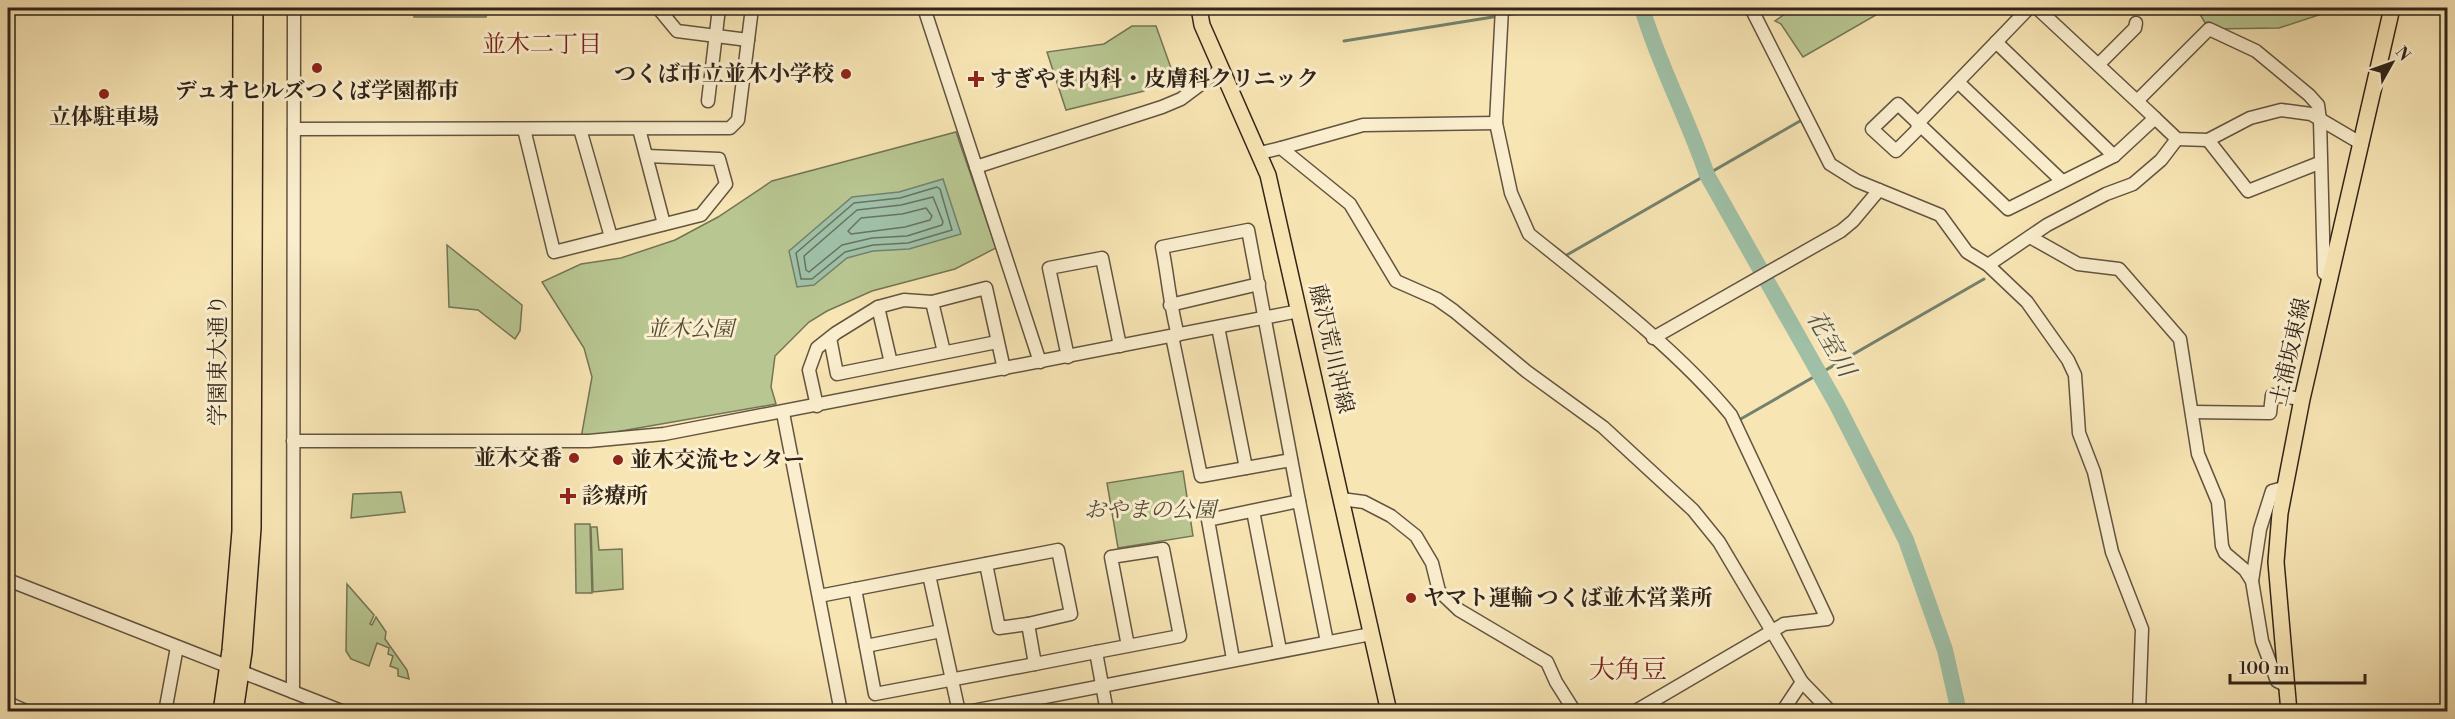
<svg xmlns="http://www.w3.org/2000/svg" width="2455" height="719" viewBox="0 0 2455 719" font-family="'Libre Bodoni','Noto Serif JP',serif">
  <rect width="100%" height="100%" fill="#f8e5b4"/>
  <filter id="stains"><feTurbulence type="fractalNoise" baseFrequency=".00333" numOctaves="4"/><feColorMatrix values="0 0 0 0 .2 0 0 0 0 .09 0 0 0 0 .02 0 0 0 .5 -.17"/></filter>
  <radialGradient id="worn" r=".72"><stop offset=".6" stop-color="#630" stop-opacity="0"/><stop offset="1" stop-color="#630" stop-opacity=".3"/></radialGradient>
  <g fill="#b8c691" stroke="#747555" stroke-width="1.5">
    <rect x="414" y="8" width="72" height="9"/>
    <polygon points="1793,8 1880,8 1876,15 1803,57 1781,24 1775,21"/>
    <polygon points="2196,8 2340,8 2279,28 2209,29"/>
    <polygon points="1132,26 1156,26 1171,68 1144,91 1066,110 1047,52 1104,44"/>
    <polygon points="956,132 996,248 955,269 872,291 827,311 809,322 775,356 771,387 776,404 581,438 592,377 584,348 542,282 581,264 621,258 675,240 718,217 772,181"/>
    <polygon points="447,245 522,305 520,331 515,339 478,310 449,307"/>
    <polygon points="1183,471 1193,536 1118,548 1107,483"/>
    <polygon points="401,492 405,512 351,518 353,494"/>
    <polygon points="575,524 590,524 592,593 576,593"/>
    <polygon points="591,527 597,527 599,550 622,549 623,589 593,592"/>
    <polygon points="347,584 374,615 370,624 372,625 376,617 386,632 385,639 407,670 409,679 398,676 398,669 390,666 393,656 388,654 389,648 377,643 369,666 351,659 346,651"/>
  </g>
  <g fill="#9fc0a7" stroke="#73826e" stroke-width="1.5">
    <polygon points="1640,8 1645,8 1657,50 1652,51"/>
    <polygon points="943,179 961,234 909,249 873,251 847,258 814,285 797,287 789,251 852,197 899,192"/>
  </g>
  <g fill="none" stroke-linecap="round" stroke-linejoin="round">
    <g stroke="#687260" stroke-width="1.5">
      <polygon points="937,187 940,189 952,230 908,243 873,245 845,252 812,279 801,279 796,253 854,203 900,198"/>
      <polygon points="933,197 943,222 942,225 907,236 872,238 842,245 809,272 806,270 804,256 857,210 901,205"/>
      <polygon points="926,208 932,216 930,220 905,227 851,234 848,231 861,218 902,214"/>
    </g>
    <g stroke="#73826e" stroke-width="3">
      <polyline points="1505,15 1552,8"/>
      <polyline points="1344,41 1499,16"/>
      <polyline points="1565,256 1800,121"/>
      <polyline points="1739,420 1984,279"/>
      <polyline points="265,712 266,709"/>
    </g>
    <path stroke="#9fc0a7" stroke-width="16" d="M1642,8C1659,66 1688,118 1707,175L1837,405L1906,540L1945,650L1959,712"/>
    <defs>
      <g id="minor">
        <polyline points="658,8 677,31 748,40"/>
        <polyline points="924,8 1040,362"/>
        <path d="M1502,8L1496,123L1511,193L1529,234C1595,287 1677,349 1731,415L1827,619L1784,624L1634,712"/>
        <polyline points="1751,8 1830,164 1857,181 1940,215 1967,252 1988,265 2027,302 2068,360 2075,375 2079,433 2094,472 2112,552 2142,629 2139,712"/>
        <polyline points="2029,8 1918,123 1917,130 1896,151 1872,129 1898,104 2008,209 2114,156 2155,118 2037,8"/>
        <polyline points="1996,42 2114,156"/>
        <polyline points="2099,64 2135,28 2136,23"/>
        <polyline points="1958,82 2062,181"/>
        <polyline points="2138,100 2209,29 2256,51 2309,95 2318,105 2320,120 2324,273 2331,279"/>
        <polyline points="708,101 719,8"/>
        <polyline points="2155,118 2177,139 2208,140 2250,118 2281,110 2311,114 2362,144"/>
        <polyline points="294,129 730,128 738,120 752,8"/>
        <polyline points="524,129 554,252 701,215 726,184 719,159 647,156"/>
        <polyline points="580,129 611,237"/>
        <polyline points="639,129 664,224"/>
        <polyline points="2208,140 2248,191 2319,163"/>
        <polyline points="1281,148 1363,125 1496,123"/>
        <polyline points="1260,153 1281,148 1350,204 1396,281 1437,299 1454,311 1526,371 1603,427 1693,510 1719,542 1802,682 1831,712"/>
        <polyline points="976,167 1162,107 1181,99 1221,69"/>
        <polyline points="2030,237 2078,264 2119,269 2180,339 2198,454 2218,502 2222,546 2225,553 2245,570 2252,581 2262,641 2277,681 2287,686"/>
        <polyline points="1988,265 2047,225 2106,194 2133,184 2161,160 2177,139"/>
        <polyline points="932,302 944,352"/>
        <polyline points="1170,305 1259,284"/>
        <polyline points="878,307 891,363"/>
        <polyline points="1218,327 1246,468"/>
        <path d="M1178,335C1170,306 1168,277 1162,247L1248,230L1299,501"/>
        <polyline points="1172,336 1201,476 1291,460"/>
        <polyline points="830,338 837,374 997,342"/>
        <polyline points="1653,338 1841,231 1853,221 1879,190"/>
        <polyline points="1068,357 1049,268 1102,258 1120,346"/>
        <polyline points="817,406 809,370 817,348 836,333 878,307 904,300 932,302 986,288 1004,369"/>
        <polyline points="2192,412 2270,413 2272,395 2302,399"/>
        <polyline points="783,413 841,712"/>
        <polyline points="293,441 589,441 664,434 1299,311"/>
        <polyline points="1341,499 1364,502 1391,516 1416,536 1432,563 1439,591 1459,610 1547,662 1556,682 1575,712"/>
        <polyline points="1253,511 1280,650"/>
        <polyline points="986,564 999,628 1028,624"/>
        <polyline points="929,575 959,712"/>
        <polyline points="8,580 344,712"/>
        <polyline points="2252,581 2260,529 2272,491 2283,488"/>
        <polyline points="855,589 875,694 1035,664"/>
        <polyline points="819,596 1058,550 1071,614 1028,624 1035,664 1096,652 1107,712"/>
        <polyline points="866,646 941,631"/>
        <polyline points="1096,652 1180,636 1163,549 1111,557 1128,646"/>
        <polyline points="1233,659 1208,520 1299,501 1327,642"/>
        <polyline points="293,692 294,8"/>
        <polyline points="8,703 28,712"/>
        <polyline points="165,712 177,647"/>
        <polyline points="967,712 1371,634"/>
        <polyline points="1782,712 1802,682"/>
      </g>
      <g id="major">
        <polyline points="1199,8 1202,25 1268,175 1389,712"/>
        <polyline points="221,712 230,650 240,531 241,8"/>
        <polyline points="235,712 244,652 253,528 255,8"/>
        <polyline points="2289,712 2276,562 2280,513 2302,399 2392,8"/>
      </g>
    </defs>
    <use href="#minor" stroke="#635440" stroke-width="15"/>
    <use href="#major" stroke="#312419" stroke-width="18"/>
    <use href="#minor" stroke="#faeece" stroke-width="12"/>
    <use href="#major" stroke="#f8e5b4" stroke-width="15"/>
  </g>
  <g fill="#8f2418" stroke="#faeece" stroke-width="2">
    <circle cx="317" cy="68" r="6"/>
    <circle cx="846" cy="74" r="6"/>
    <path d="M973 70h6v6h6v6h-6v6h-6v-6h-6v-6h6z"/>
    <circle cx="104" cy="94" r="6"/>
    <circle cx="574" cy="458" r="6"/>
    <circle cx="618" cy="460" r="6"/>
    <path d="M565 487h6v6h6v6h-6v6h-6v-6h-6v-6h6z"/>
    <circle cx="1411" cy="598" r="6"/>
  </g>
  <g text-anchor="middle" dominant-baseline="central" stroke-width="6" stroke-linejoin="round" paint-order="stroke">
    <g font-size="22" font-weight="bold" fill="#312419" stroke="#faeece" text-anchor="start">
      <text x="834" y="74" text-anchor="end">つくば市立並木小学校</text>
      <text x="990" y="79">すぎやま内科・皮膚科クリニック</text>
      <text x="317" y="91" text-anchor="middle">デュオヒルズつくば学園都市</text>
      <text x="104" y="117" text-anchor="middle">立体駐車場</text>
      <text x="562" y="458" text-anchor="end">並木交番</text>
      <text x="630" y="460">並木交流センター</text>
      <text x="582" y="496">診療所</text>
      <text x="1423" y="598">ヤマト運輸 つくば並木営業所</text>
    </g>
    <g font-size="22" font-style="italic" fill="#534c37" stroke="#faeece">
      <text x="690" y="329">並木公園</text>
      <text x="1150" y="510">おやまの公園</text>
    </g>
    <g font-size="22" fill="#312419" stroke="#faeece">
      <text transform="translate(1331 349) rotate(77)">藤沢荒川沖線</text>
      <text transform="translate(2291 352) rotate(-77)">土浦坂東線</text>
      <text transform="translate(218 360) rotate(-90)">学園東大通り</text>
    </g>
    <g font-size="24" fill="#7a1f14" stroke="#faeece">
      <text x="542" y="45">並木二丁目</text>
    </g>
    <g font-size="24" font-style="italic" fill="#525344" stroke="#faeece">
      <text transform="translate(1830 344) rotate(60)">花室川</text>
    </g>
    <g font-size="26" fill="#7a1f14" stroke="#faeece">
      <text x="1628" y="670">大角豆</text>
    </g>
  </g>
  <rect width="2455" height="719" fill="none" stroke="#f8e5b4" stroke-width="30"/>
  <rect x="9" y="9" width="2437" height="701" fill="none" stroke="#312419" stroke-width="3"/>
  <rect x="15" y="15" width="2425" height="689" fill="none" stroke="#312419" stroke-width="1.5"/>
  <g transform="translate(2392 63) rotate(50)" stroke="#faeece" stroke-width="4.5" paint-order="stroke">
  <path d="M0-4.5L10 22L0 15L-10 22Z" fill="#312419"/>
  <text y="-9" font-size="16" font-weight="bold" text-anchor="middle" fill="#312419">N</text>
  </g>
  <path d="M2230 674v9h135v-9" fill="none" stroke="#312419" stroke-width="3"/>
  <text x="2239" y="674" font-size="18" fill="#312419" stroke="#faeece" stroke-width="4.5" paint-order="stroke">100 m</text>
  <rect width="100%" height="100%" filter="url(#stains)"/>
  <rect width="100%" height="100%" fill="url(#worn)"/>
</svg>
